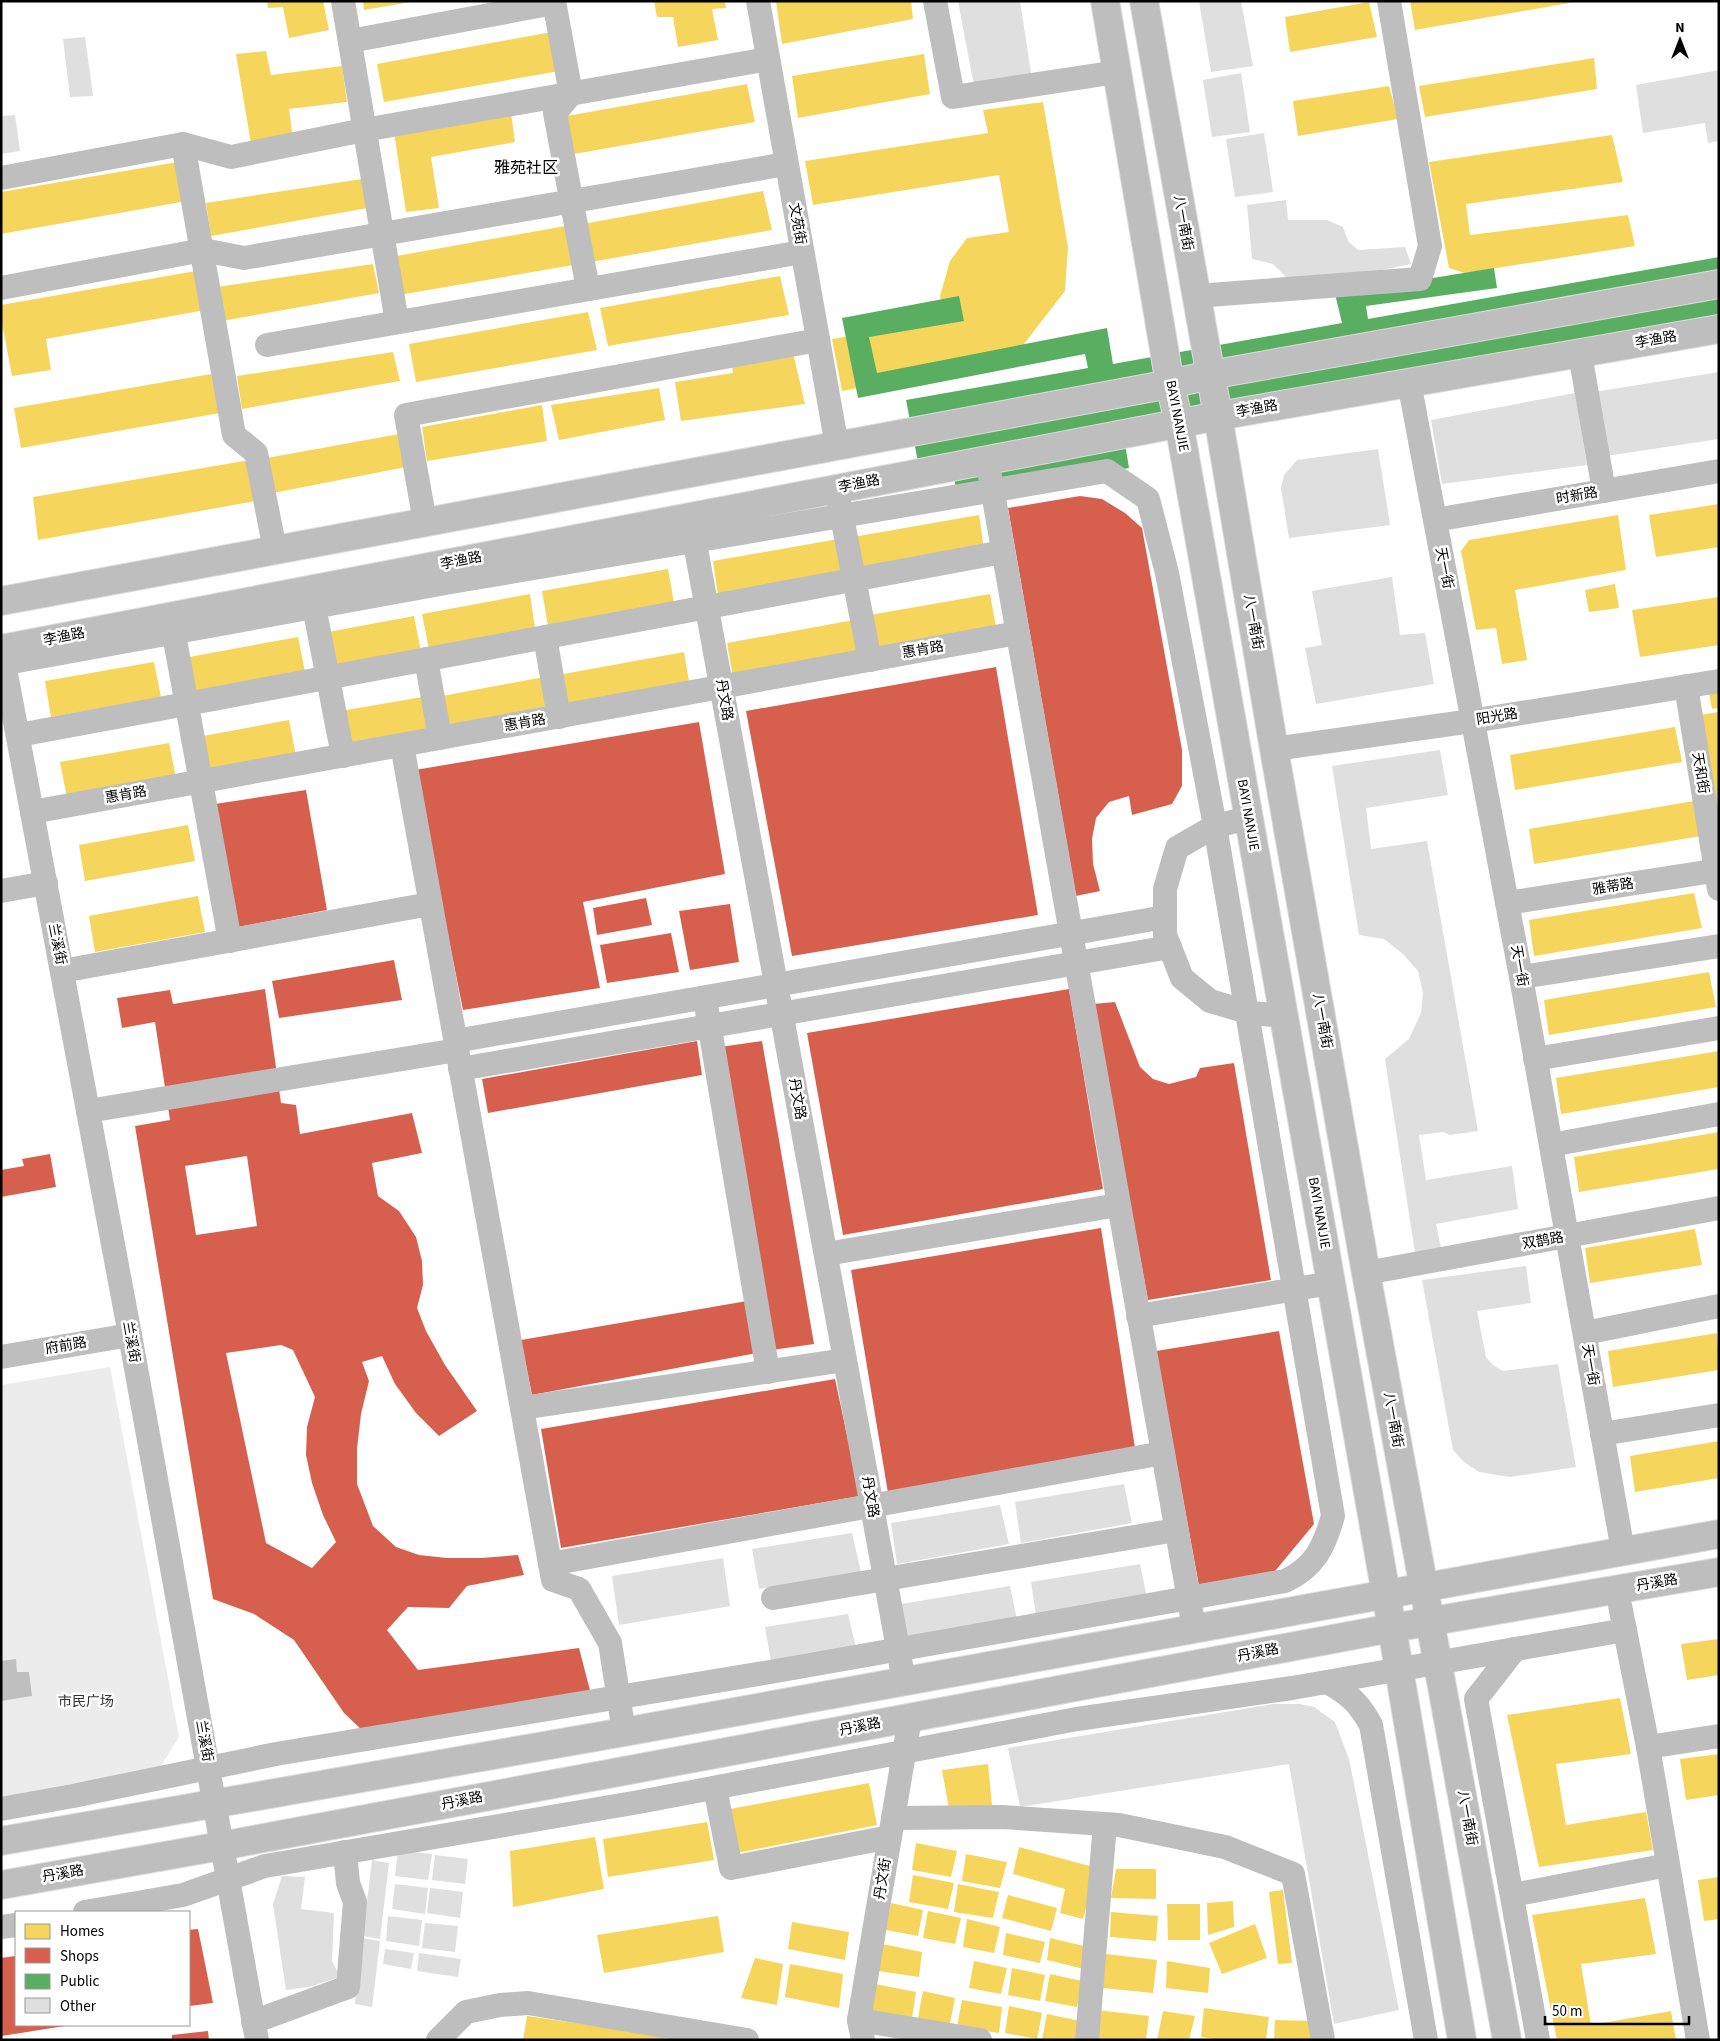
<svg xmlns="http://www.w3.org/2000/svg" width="1720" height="2041" viewBox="0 0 1720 2041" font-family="'Source Sans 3','Noto Sans SC',sans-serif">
  <rect width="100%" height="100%" fill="#fff"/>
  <polygon fill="#ececec" points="110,1367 179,1737 154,1777 1,1803 1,1385"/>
  <polygon fill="#bfbfbf" points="16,1659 17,1672 29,1672 32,1696 1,1701 1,1661"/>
  <g fill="#f6d55c">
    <polygon points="267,1 323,1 329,30 289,38 283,7 268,8"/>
    <polygon points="363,1 411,1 411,2 364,10"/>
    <polygon points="654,1 725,1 726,8 712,9 718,40 678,47 673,17 657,17"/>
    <polygon points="776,1 911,1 913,19 782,44"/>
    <polygon points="1410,1 1575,1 1575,2 1415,30"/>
    <polygon points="1369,2 1377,37 1290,52 1285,17"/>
    <polygon points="557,31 565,70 384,102 377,64"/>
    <polygon points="266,51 271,75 342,66 347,102 289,109 293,139 251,144 236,54"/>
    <polygon points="924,54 930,94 798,118 792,76"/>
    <polygon points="1594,58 1597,89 1425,117 1419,86"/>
    <polygon points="747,84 755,122 574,154 567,116"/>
    <polygon points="1389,86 1398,119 1298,136 1293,101"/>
    <polygon points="1043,102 1068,247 1065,291 1013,358 842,391 832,339 945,320 940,296 950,261 967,238 1009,232 999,175 813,205 805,161 988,133 983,110"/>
    <polygon points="511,113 515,142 431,157 439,208 406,212 394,132"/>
    <polygon points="1612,135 1623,182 1466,204 1470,235 1628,215 1635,246 1465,273 1449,268 1429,162"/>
    <polygon points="178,162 187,201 1,234 1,192"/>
    <polygon points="362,179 368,208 211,236 206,203"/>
    <polygon points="763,191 772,230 591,262 583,224"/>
    <polygon points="571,225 579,264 399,295 391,257"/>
    <polygon points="373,264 379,293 222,321 217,287"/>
    <polygon points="196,271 205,310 46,339 51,370 12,376 1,318 1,305"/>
    <polygon points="780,276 789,315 608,346 600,308"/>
    <polygon points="588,312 597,350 416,382 409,344"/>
    <polygon points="393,352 400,381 242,409 237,376"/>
    <polygon points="793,353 805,404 681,421 675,382 733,373 731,361"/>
    <polygon points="211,374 220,413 21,448 14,408"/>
    <polygon points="659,388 665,420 559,440 551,405"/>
    <polygon points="542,405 547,441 427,461 422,427"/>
    <polygon points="399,434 406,467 273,493 267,458"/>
    <polygon points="250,460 256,501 38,540 33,497"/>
    <polygon points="1719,504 1719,547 1656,557 1649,515"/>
    <polygon points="979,515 984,549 858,572 853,537"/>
    <polygon points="1618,515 1626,570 1515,590 1527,660 1502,664 1496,628 1476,630 1461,551 1469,540"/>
    <polygon points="838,539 844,573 718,596 713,561"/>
    <polygon points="668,569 674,603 548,626 542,591"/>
    <polygon points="1615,584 1619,608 1589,612 1585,590"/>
    <polygon points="530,594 535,628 429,649 422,614"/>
    <polygon points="990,594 996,627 874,650 870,615"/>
    <polygon points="1719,597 1719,645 1640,657 1632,610"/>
    <polygon points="414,616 421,652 333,667 328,632"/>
    <polygon points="854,620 859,655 733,677 727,643"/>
    <polygon points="298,637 305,672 195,692 189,657"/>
    <polygon points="684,652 690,687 563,709 558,675"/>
    <polygon points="154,662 161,697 51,717 45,681"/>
    <polygon points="544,677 550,711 444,732 437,697"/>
    <polygon points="1719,691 1719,708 1712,709 1709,692"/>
    <polygon points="428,696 435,732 347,747 341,711"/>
    <polygon points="1719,712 1719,811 1718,811 1700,715"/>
    <polygon points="289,720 296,756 209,772 203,736"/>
    <polygon points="1675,727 1682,762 1515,790 1510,755"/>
    <polygon points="169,743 176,778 67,798 60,762"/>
    <polygon points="1694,801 1701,836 1534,864 1529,829"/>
    <polygon points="188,825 195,861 85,881 79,845"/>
    <polygon points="1694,893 1702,928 1534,956 1529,920"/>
    <polygon points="198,896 205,932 95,952 89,916"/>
    <polygon points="1709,972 1716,1007 1549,1035 1544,1000"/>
    <polygon points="1719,1051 1719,1087 1561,1114 1556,1078"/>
    <polygon points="1719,1132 1719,1169 1579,1192 1574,1157"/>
    <polygon points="1695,1229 1702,1265 1590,1283 1585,1248"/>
    <polygon points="1717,1333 1719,1370 1613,1387 1608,1351"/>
    <polygon points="1719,1441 1719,1478 1635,1492 1630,1456"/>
    <polygon points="1719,1639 1719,1675 1687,1680 1681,1644"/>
    <polygon points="1620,1698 1631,1754 1556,1764 1566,1825 1646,1812 1653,1850 1539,1867 1507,1715"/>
    <polygon points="1719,1754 1719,1795 1686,1800 1680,1759"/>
    <polygon points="988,1764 992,1805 949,1809 942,1770"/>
    <polygon points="869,1783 877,1825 737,1853 730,1809"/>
    <polygon points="707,1822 714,1860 608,1877 603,1839"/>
    <polygon points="595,1837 604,1889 513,1907 510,1851"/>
    <polygon points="916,1843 957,1851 951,1877 912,1870"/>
    <polygon points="1019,1847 1097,1868 1083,1919 1060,1913 1065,1889 1013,1874"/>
    <polygon points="966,1854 1007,1862 1000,1888 962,1881"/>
    <polygon points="1116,1869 1156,1869 1156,1899 1111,1898"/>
    <polygon points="913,1875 954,1883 948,1909 909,1902"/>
    <polygon points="1719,1877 1719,1919 1704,1921 1698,1880"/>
    <polygon points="958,1884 999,1892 993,1918 954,1912"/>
    <polygon points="1283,1890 1292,1963 1278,1964 1269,1892"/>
    <polygon points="1008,1895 1057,1908 1051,1931 1002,1918"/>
    <polygon points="1645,1898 1656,1954 1581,1964 1591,2025 1671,2011 1676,2040 1557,2040 1532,1915"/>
    <polygon points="1233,1901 1234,1927 1208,1935 1207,1903"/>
    <polygon points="891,1903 923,1910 918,1936 886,1930"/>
    <polygon points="1167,1904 1200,1904 1200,1940 1168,1940"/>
    <polygon points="928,1911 961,1918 955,1944 923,1938"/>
    <polygon points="1111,1912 1158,1916 1156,1941 1110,1937"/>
    <polygon points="718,1916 724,1952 604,1973 597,1935"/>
    <polygon points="967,1919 1000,1927 994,1953 963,1947"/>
    <polygon points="792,1922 849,1932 845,1960 788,1949"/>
    <polygon points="1255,1924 1267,1958 1222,1974 1209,1943"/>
    <polygon points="198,1929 206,1971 189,1973 189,1930"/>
    <polygon points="1006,1933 1045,1942 1040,1963 1003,1955"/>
    <polygon points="1050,1938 1088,1947 1084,1969 1047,1960"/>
    <polygon points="882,1944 922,1952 919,1977 878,1971"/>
    <polygon points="1106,1954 1157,1960 1153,1993 1102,1988"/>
    <polygon points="16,1956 16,2025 32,2025 33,2031 1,2036 1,1958"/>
    <polygon points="755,1958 783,1964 777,2005 741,1998"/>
    <polygon points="974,1961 1007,1968 1001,1994 969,1988"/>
    <polygon points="1167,1961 1210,1968 1208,1993 1166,1988"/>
    <polygon points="790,1964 843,1974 839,2008 785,1997"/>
    <polygon points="1012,1968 1045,1975 1040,2001 1008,1995"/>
    <polygon points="1050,1974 1082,1981 1077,2007 1045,2001"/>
    <polygon points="875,1984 916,1992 912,2018 871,2011"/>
    <polygon points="923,1991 955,1998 950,2024 918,2018"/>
    <polygon points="962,2000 1002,2007 999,2033 957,2027"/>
    <polygon points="1009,2006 1042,2013 1037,2039 1005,2033"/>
    <polygon points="1204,2008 1269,2017 1266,2040 1223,2040 1201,2037"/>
    <polygon points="1097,2010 1149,2016 1146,2040 1094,2040"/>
    <polygon points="1163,2011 1195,2016 1189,2040 1157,2040"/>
    <polygon points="1047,2014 1080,2021 1075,2040 1042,2040"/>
    <polygon points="527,2016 666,2036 665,2040 523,2040"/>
    <polygon points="1275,2020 1312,2021 1312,2040 1274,2040"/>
  </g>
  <g fill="#d6604d" fill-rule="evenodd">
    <polygon points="1080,496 1102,499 1125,513 1142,528 1182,750 1182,786 1172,804 1132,815 1129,796 1109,802 1096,818 1092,839 1093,864 1100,891 1076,896 1008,508"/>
    <polygon points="996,667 1038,915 792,956 746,711"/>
    <polygon points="699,722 725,874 583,902 600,988 463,1010 415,770"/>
    <polygon points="306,790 327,910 238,927 215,804"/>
    <polygon points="646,898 652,925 597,935 593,908"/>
    <polygon points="730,904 739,962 690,970 679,911"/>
    <polygon points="671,933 679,972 607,983 600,945"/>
    <polygon points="394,960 402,1000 279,1018 272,981"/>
    <path d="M265,989L281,1103L296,1105L300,1134L412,1113L422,1153L372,1163L378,1196L399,1211L416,1237L422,1261L423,1285L417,1308L426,1331L445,1365L477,1411L439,1436L416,1413L395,1384L382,1356L362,1362L369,1381L361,1414L357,1449V1484L373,1526L396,1547L419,1555L447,1558H481L518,1555L524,1575L467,1586L449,1608L408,1607L387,1630L418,1670L579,1648L592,1698L364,1732L344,1713L294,1640L254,1614L213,1599L135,1126L170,1120L155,1022L122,1028L117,998L170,990L173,1004ZM247,1156L257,1226L196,1235L185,1166ZM281,1345L293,1350L315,1397L307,1427L306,1455L312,1483L323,1515L336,1542L312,1568L266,1543L226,1353Z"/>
    <polygon points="1069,989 1103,1189 843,1235 807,1033"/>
    <polygon points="1115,1002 1140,1067 1153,1079 1169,1084 1196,1077 1200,1068 1234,1063 1271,1280 1148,1300 1093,1004"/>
    <polygon points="697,1041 702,1075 488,1113 482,1079"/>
    <polygon points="762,1041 814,1344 772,1350 720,1047"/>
    <polygon points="50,1154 56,1187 1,1197 1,1170 24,1166 22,1159"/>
    <polygon points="1101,1228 1135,1448 888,1493 851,1270"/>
    <polygon points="747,1301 757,1353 532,1395 521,1340"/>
    <polygon points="1279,1331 1314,1524 1271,1576 1199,1586 1156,1351"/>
    <polygon points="835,1379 860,1496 561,1548 541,1429"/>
    <polygon points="198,1929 213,2003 189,2006 189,1930"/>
    <polygon points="16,1956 16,2025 65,2026 1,2036 1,1958"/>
    <polygon points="208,2031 209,2040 172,2040 172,2035"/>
  </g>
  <polygon fill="#5aae61" points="1719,257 1719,320 1122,425 1129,468 958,500 954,477 918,462 906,400 1088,368 1085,354 858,398 842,318 959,296 964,321 869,337 877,373 1107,328 1113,364 1342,323 1335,294 1494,268 1497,288 1366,306 1368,319"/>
  <g fill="#dfdfdf">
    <polygon points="958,1 1020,1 1032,79 974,86"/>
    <polygon points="1199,1 1241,1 1253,66 1211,72"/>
    <polygon points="85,37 93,96 70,97 63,39"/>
    <polygon points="1719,70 1719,141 1708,143 1705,123 1643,133 1636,85"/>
    <polygon points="1241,73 1250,132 1212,137 1203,80"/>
    <polygon points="15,115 20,151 1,154 1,116"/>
    <polygon points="1264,133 1273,192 1235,197 1226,139"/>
    <polygon points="1286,200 1288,220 1327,220 1343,227 1348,241 1358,250 1405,247 1411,264 1296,287 1273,264 1252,259 1247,205"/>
    <polygon points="1719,372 1719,439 1606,456 1594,392"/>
    <polygon points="1575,393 1587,465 1442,484 1431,420"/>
    <polygon points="1378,449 1390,525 1289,538 1281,488 1284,475 1297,460"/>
    <polygon points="1392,577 1400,635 1425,633 1434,684 1316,704 1305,648 1322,645 1312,591"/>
    <polygon points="1440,750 1448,795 1366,808 1371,849 1427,841 1478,1131 1450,1135 1443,1132 1419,1135 1426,1180 1512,1166 1518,1209 1436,1224 1441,1248 1415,1253 1385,1059 1409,1039 1421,1013 1423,993 1418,971 1403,954 1384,939 1359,935 1332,766"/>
    <polygon points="1526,1266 1531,1303 1477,1311 1486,1357 1493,1365 1503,1371 1558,1364 1576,1467 1510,1477 1479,1472 1464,1462 1453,1450 1422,1280"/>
    <polygon points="1124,1484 1132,1523 1021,1543 1015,1502"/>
    <polygon points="1000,1505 1009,1544 897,1564 891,1523"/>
    <polygon points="852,1533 861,1572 759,1589 752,1549"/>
    <polygon points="723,1558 730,1606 619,1625 612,1576"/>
    <polygon points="1140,1564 1148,1603 1037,1622 1031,1582"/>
    <polygon points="1010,1586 1018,1625 907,1645 901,1604"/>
    <polygon points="848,1614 857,1652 772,1667 765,1627"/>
    <polygon points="1273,1704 1300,1704 1314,1707 1335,1722 1349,1759 1399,2010 1334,2024 1289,1764 1020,1807 1008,1748"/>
    <polygon points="398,1850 432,1854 428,1880 395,1876"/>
    <polygon points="435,1855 468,1859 465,1884 432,1880"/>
    <polygon points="372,1860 389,1863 380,1939 363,1936"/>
    <polygon points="282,1876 305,1877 301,1909 334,1913 332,1961 340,1977 309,1987 286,1990 273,1904"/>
    <polygon points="395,1884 428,1888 425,1914 392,1909"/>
    <polygon points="430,1888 463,1892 460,1918 427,1913"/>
    <polygon points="388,1916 422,1920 419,1946 386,1941"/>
    <polygon points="425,1923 458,1926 455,1952 422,1948"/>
    <polygon points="362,1938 380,1941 372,2007 355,2004"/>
    <polygon points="385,1949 414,1953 411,1969 383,1964"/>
    <polygon points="419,1953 461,1959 458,1977 417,1971"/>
  </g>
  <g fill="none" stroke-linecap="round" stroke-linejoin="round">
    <defs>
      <g id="major">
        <polyline points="1105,1 1170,384 1179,423 1392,1628 1462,2040"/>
        <polyline points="1144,1 1218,416 1274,749 1366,1273 1507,2040"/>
        <polyline points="1,601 1170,384 1210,375 1719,284"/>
        <polyline points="1,649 1218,416 1719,329"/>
        <polyline points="1,1841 624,1732 1719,1534"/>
        <polyline points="1,1885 221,1846 1392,1628 1719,1572"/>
      </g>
    </defs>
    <use href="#major" stroke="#dbdbdb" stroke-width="30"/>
    <g stroke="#bebebe" stroke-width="24">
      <polyline points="343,1 397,322"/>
      <polyline points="554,1 571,94 555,113 588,289"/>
      <polyline points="758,1 837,446"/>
      <polyline points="935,1 953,97 1117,72"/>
      <polyline points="350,41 554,3"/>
      <polyline points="183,144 234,435 256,453 275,550"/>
      <polyline points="1,178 183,144 231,157 364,130 768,59"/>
      <polyline points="1,288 203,250 244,258 786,164"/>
      <polyline points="1196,296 1420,279 1430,246 1389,1"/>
      <polyline points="267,345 802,252"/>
      <polyline points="1580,354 1604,491"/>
      <polyline points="1409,382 1521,977 1623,1551"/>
      <polyline points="990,476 1194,1628"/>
      <polyline points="839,502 870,660"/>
      <polyline points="1435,520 1719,471"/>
      <polyline points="425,522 406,415 818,340"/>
      <polyline points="692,527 904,1681"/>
      <polyline points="311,591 343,756"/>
      <polyline points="171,618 230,941"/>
      <polyline points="545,637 559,717"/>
      <polyline points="1,647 130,1335 257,2040"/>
      <polyline points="426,659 440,738"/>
      <path d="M1,664L451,582L1107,471L1148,499L1167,573L1215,826L1333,1516C1324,1547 1315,1567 1285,1581L776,1671L276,1754L73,1796L1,1809"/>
      <polyline points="1686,686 1719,889"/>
      <polyline points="19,735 1003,552"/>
      <polyline points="402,745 553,1580 579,1589 610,1643 624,1732"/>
      <polyline points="1274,749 1472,721 1719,681"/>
      <polyline points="32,812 1017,633"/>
      <polyline points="1249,818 1215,826 1177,848 1165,889 1165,935 1182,978 1210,1001 1251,1013 1284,1016"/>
      <polyline points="1,891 46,883"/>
      <polyline points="1507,903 1719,870"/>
      <polyline points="62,971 430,904"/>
      <polyline points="1521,977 1719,946"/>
      <polyline points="707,1011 768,1372"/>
      <polyline points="455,1041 1165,917"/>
      <polyline points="1535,1059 1719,1028"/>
      <polyline points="460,1069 1170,947"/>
      <polyline points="88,1111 457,1050"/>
      <polyline points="1551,1145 1719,1114"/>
      <polyline points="826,1254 1118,1205"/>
      <polyline points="1366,1273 1719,1208"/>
      <polyline points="1138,1316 1331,1283"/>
      <polyline points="1585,1333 1719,1306"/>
      <polyline points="1,1357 130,1335"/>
      <polyline points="522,1408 845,1360"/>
      <polyline points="1602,1434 1719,1415"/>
      <polyline points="550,1564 1163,1453"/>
      <polyline points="1617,1590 1648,1747 1698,2040"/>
      <polyline points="773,1598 1176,1530"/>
      <polyline points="1515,1649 1476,1699 1538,2040"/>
      <path d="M1327,1682C1349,1694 1359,1703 1371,1725L1426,2040"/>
      <polyline points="1648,1747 1719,1736"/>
      <polyline points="715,1788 731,1868 890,1837"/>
      <polyline points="893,1818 1002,1817 1119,1825 1225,1847 1293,1874 1323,2040"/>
      <polyline points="1513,1895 1668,1865"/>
      <polyline points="85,1912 183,1895 265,1866 639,1802 1077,1719 1292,1688 1625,1630"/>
      <polyline points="1,1927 16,1925"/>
      <polyline points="859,2020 980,2040"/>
      <polyline points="253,2022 348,1987 355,1902 348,1883 345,1852"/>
      <polyline points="438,2040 466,2012 500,2005 528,2003 747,2040"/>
      <polyline points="863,2040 859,2020 910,1718"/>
      <polyline points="1087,2040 1105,1824"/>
    </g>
    <use href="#major" stroke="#bebebe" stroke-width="28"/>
  </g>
  <g text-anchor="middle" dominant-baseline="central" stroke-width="5" stroke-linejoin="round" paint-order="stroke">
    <g font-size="14" fill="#000" stroke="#fff">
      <text transform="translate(1183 223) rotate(80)">八一南街</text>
      <text transform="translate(797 224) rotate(80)">文苑街</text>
      <text transform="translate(1656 340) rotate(-10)">李渔路</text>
      <text transform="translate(1257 409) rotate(-10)">李渔路</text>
      <text transform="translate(1177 416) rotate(79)">BAYI NANJIE</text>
      <text transform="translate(859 484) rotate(-11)">李渔路</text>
      <text transform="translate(1577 496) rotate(-10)">时新路</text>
      <text transform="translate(461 561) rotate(-11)">李渔路</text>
      <text transform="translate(1444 568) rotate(79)">天一街</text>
      <text transform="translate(1253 622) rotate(80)">八一南街</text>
      <text transform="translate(64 637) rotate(-11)">李渔路</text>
      <text transform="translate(923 650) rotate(-10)">惠肯路</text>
      <text transform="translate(724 700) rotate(80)">丹文路</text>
      <text transform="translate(1497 717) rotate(-9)">阳光路</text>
      <text transform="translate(525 723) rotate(-10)">惠肯路</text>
      <text transform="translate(1700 773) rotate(81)">天和街</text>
      <text transform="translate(126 795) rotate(-10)">惠肯路</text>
      <text transform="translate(1248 815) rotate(80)">BAYI NANJIE</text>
      <text transform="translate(1613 887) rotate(-9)">雅蒂路</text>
      <text transform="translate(57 944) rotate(79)">兰溪街</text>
      <text transform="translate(1519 966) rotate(80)">天一街</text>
      <text transform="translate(1322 1021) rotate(80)">八一南街</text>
      <text transform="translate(797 1099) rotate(80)">丹文路</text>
      <text transform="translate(1319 1213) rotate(80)">BAYI NANJIE</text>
      <text transform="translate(1543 1241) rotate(-10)">双鹊路</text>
      <text transform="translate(131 1342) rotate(80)">兰溪街</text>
      <text transform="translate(66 1346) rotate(-10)">府前路</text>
      <text transform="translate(1590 1365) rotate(80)">天一街</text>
      <text transform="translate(1393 1420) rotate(80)">八一南街</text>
      <text transform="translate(870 1497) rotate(80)">丹文路</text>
      <text transform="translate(1657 1583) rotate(-10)">丹溪路</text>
      <text transform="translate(1258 1653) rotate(-11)">丹溪路</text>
      <text transform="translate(860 1727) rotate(-11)">丹溪路</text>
      <text transform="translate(204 1741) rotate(80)">兰溪街</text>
      <text transform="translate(462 1801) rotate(-11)">丹溪路</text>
      <text transform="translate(1467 1818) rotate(80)">八一南街</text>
      <text transform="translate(63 1874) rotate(-10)">丹溪路</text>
      <text transform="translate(883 1879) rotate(-81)">丹文街</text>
    </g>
    <g font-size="14" fill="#333" stroke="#fff">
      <text x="86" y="1702">市民广场</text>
    </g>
    <g font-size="16" fill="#000" stroke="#fff">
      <text x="526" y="168">雅苑社区</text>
    </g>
  </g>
  <rect width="1720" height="2041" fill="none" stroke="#000000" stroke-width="5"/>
  <rect x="15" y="1911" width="175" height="115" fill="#ffffff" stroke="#999999"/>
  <rect x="25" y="1924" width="25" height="15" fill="#f6d55c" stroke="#999999"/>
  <text x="60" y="1936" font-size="15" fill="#000000">Homes</text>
  <rect x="25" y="1948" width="25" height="15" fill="#d6604d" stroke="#999999"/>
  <text x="60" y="1961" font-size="15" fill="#000000">Shops</text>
  <rect x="25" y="1974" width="25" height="15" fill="#5aae61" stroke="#999999"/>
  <text x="60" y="1986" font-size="15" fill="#000000">Public</text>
  <rect x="25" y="1998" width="25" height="15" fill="#dfdfdf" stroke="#999999"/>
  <text x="60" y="2011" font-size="15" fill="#000000">Other</text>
  <g transform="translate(1680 40)" stroke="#ffffff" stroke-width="4" paint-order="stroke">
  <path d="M0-4L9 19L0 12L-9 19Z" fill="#000000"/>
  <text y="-8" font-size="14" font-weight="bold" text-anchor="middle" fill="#000000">N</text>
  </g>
  <path d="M1545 2016v8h144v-8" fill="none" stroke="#000000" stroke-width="2.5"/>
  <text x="1552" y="2016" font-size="15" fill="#000000" stroke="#ffffff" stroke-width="4" paint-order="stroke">50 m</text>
</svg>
